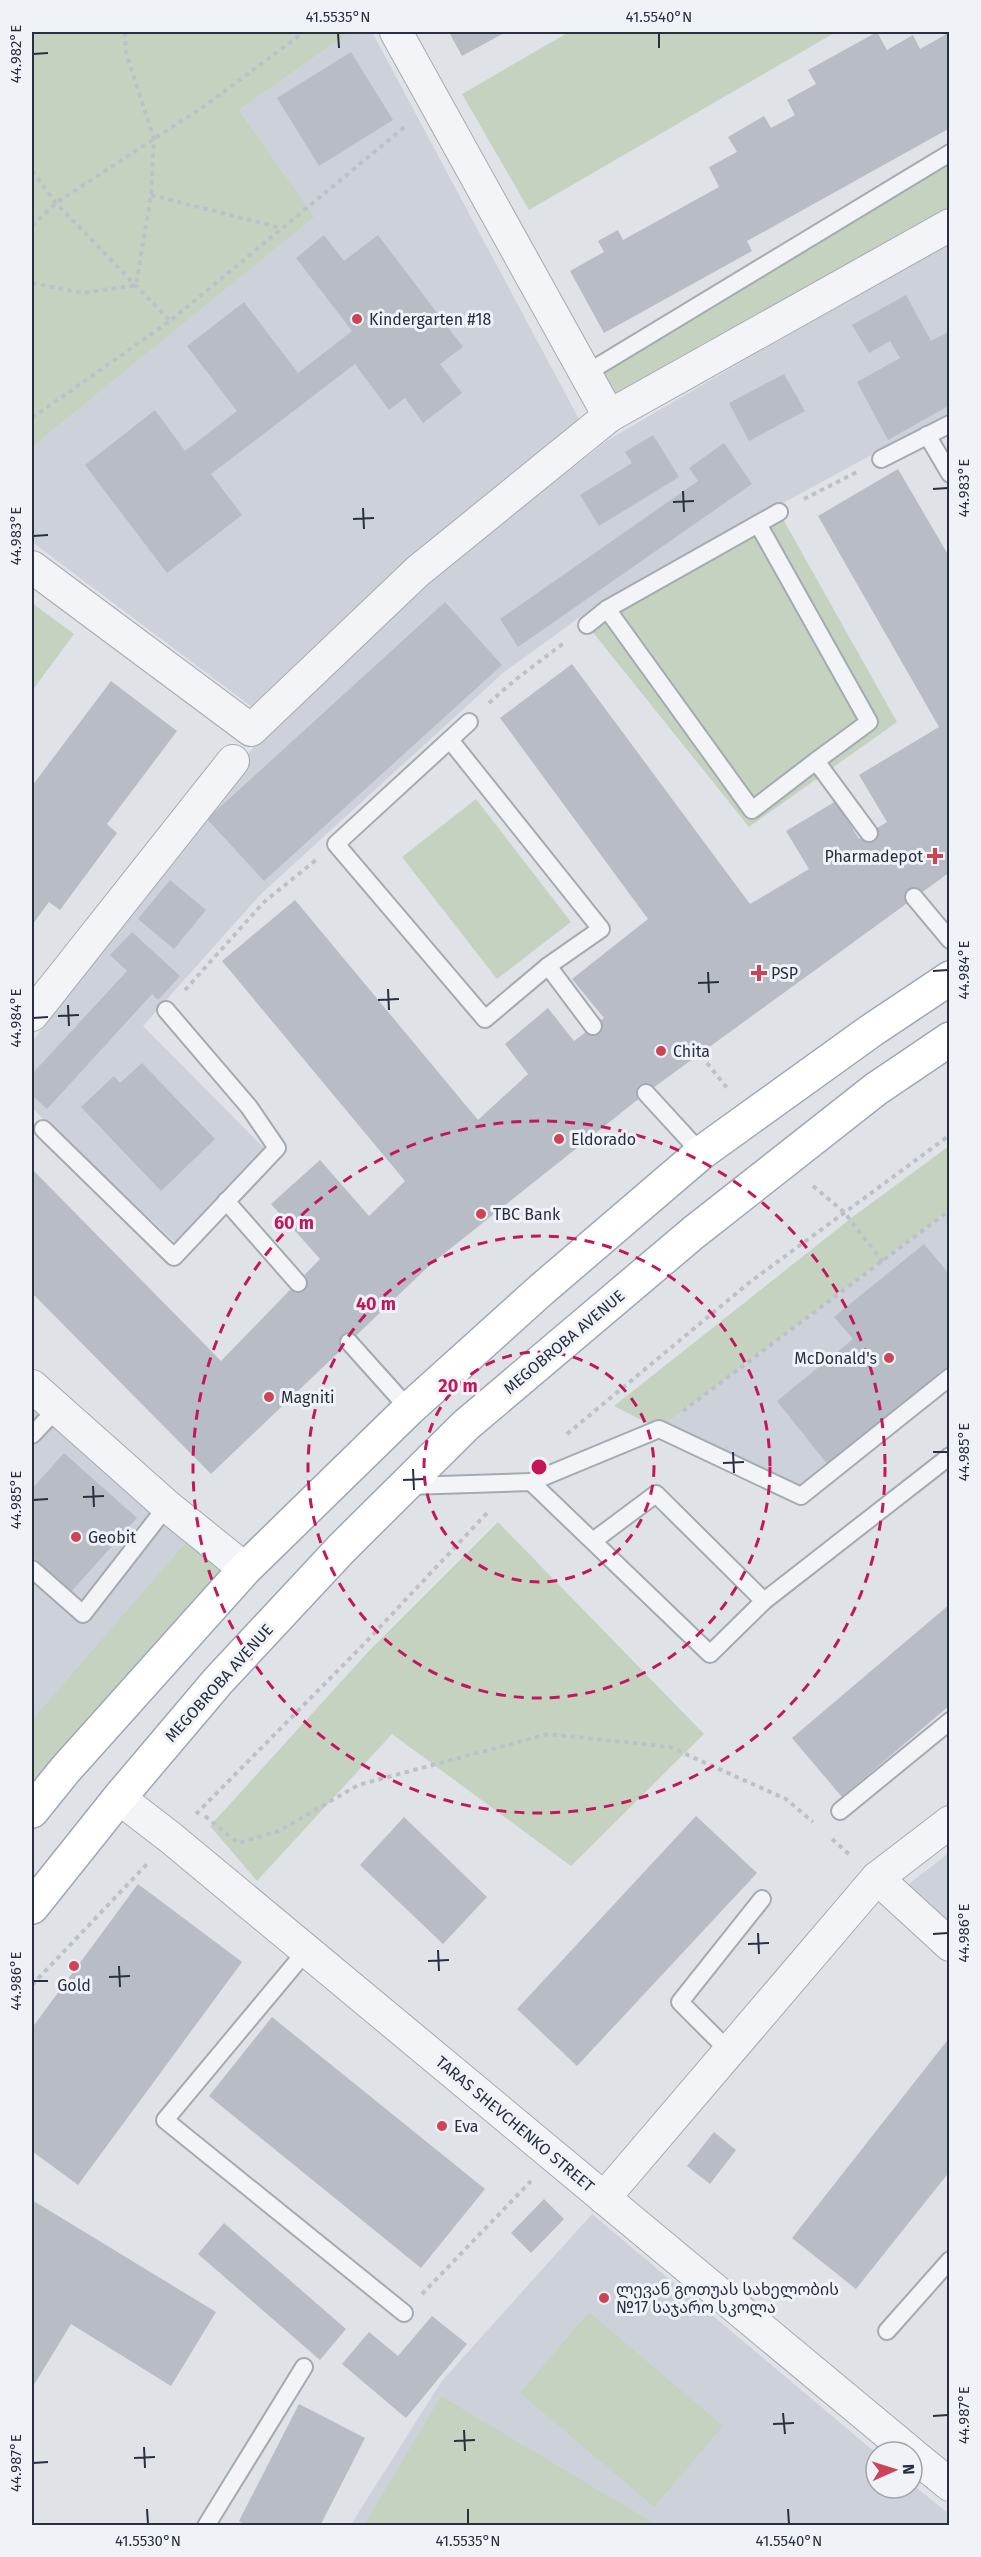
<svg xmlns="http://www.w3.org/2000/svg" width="981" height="2557" viewBox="0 0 981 2557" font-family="'Fira Sans','Noto Sans Georgian',sans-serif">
  <rect width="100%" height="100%" fill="#dfe3e8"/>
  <g fill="#cdd2da">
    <polygon points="350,32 372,32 580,421 415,556 252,707 32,542 32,447 313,217 239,110"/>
    <polygon points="949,241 949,413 602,601 503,673 261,894 143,1026 264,1148 176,1243 32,1108 32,1042 255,745 429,581 608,440"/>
    <polygon points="949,1210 949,1377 801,1496 659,1429"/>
    <polygon points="32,1401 215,1552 32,1774"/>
    <polygon points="949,1853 949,1928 905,1887"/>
    <polygon points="592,2214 876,2453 876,2488 912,2488 912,2484 950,2515 949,2526 350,2526 441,2382"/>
  </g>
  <g fill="#c5d2c0">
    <polygon points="32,32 350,32 239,110 314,217 32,447"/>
    <polygon points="569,32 836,32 529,210 462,94"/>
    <polygon points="949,165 949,215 620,403 604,373"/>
    <polygon points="779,512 897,722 749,827 587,625"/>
    <polygon points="32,603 74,634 32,691"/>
    <polygon points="476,799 571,922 497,979 402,857"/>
    <polygon points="949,1146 949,1210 659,1429 614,1406 850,1219"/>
    <polygon points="498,1522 704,1734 571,1866 392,1734 257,1881 210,1826 368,1652"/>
    <polygon points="188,1540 224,1572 32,1793 32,1720"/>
    <polygon points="589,2312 723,2426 654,2507 520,2393"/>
    <polygon points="441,2396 657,2525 364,2525"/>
  </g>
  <g fill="#b7bcc5">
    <polygon points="449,32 506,32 462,56"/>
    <polygon points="877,32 887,50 913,35 920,49 945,35 943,32 950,32 950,128 747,241 752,251 604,333 570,271 604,252 598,241 618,230 623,240 719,187 709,167 737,152 728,137 764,116 771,128 795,115 787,100 816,84 808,70"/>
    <polygon points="351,52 393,120 319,166 277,98"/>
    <polygon points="324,235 344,261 378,235 463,347 440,364 462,393 423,423 405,398 389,410 355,364 211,474 242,515 167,573 85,465 155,410 185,451 237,411 187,346 244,302 298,373 352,331 296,258"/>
    <polygon points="906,295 931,341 950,331 950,405 888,440 857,382 900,358 890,341 869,353 852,325"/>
    <polygon points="784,374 805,411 749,441 729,403"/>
    <polygon points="653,435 679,477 599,526 580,495 632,463 625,452"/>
    <polygon points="724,443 752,484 518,647 500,619 698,481 689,468"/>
    <polygon points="898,469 950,558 950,872 646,1093 431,1264 211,1474 32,1293 32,1169 221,1361 320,1259 271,1204 320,1160 369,1216 405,1181 222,961 295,900 478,1120 528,1074 505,1044 548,1008 574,1041 604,1018 572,979 648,919 500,718 572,664 750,904 809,869 786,831 836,801 859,839 887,822 859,775 939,727 818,516"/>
    <polygon points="445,602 502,665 264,881 207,819"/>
    <polygon points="111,681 177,731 107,824 117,833 60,910 49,902 32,925 32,786"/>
    <polygon points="170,880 206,910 174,949 138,919"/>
    <polygon points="132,932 180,976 158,1000 152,994 47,1109 32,1095 32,1074 127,971 110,955"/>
    <polygon points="142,1063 215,1139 161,1191 81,1107 114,1076 120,1083"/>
    <polygon points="924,1244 950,1275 950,1378 862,1449 856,1442 828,1465 777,1401 853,1339 834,1317"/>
    <polygon points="64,1453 137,1518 71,1592 32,1556 32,1489"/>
    <polygon points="950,1604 950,1705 842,1797 792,1738"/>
    <polygon points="696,1816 757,1873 577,2066 517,2009"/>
    <polygon points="404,1817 487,1897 443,1944 360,1865"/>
    <polygon points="138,1884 242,1962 78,2185 32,2151 32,2028"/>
    <polygon points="272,2017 485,2189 421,2268 209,2096"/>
    <polygon points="950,2037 950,2171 856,2289 792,2238"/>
    <polygon points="714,2132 736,2150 710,2184 687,2166"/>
    <polygon points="544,2199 564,2219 531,2253 511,2233"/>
    <polygon points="32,2200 216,2312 171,2386 71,2324 32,2388"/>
    <polygon points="224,2223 346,2329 320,2360 198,2254"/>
    <polygon points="432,2316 467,2344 406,2418 342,2364 369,2332 398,2356"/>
    <polygon points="299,2404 365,2438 320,2526 247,2526 239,2521"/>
  </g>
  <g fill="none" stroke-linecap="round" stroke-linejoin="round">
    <defs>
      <g id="service">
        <polyline points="585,374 950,153"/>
        <polyline points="927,435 950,474"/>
        <polyline points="881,459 950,424"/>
        <polyline points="758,524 869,722 816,761"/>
        <polyline points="607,609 752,810 816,761 869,833"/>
        <polyline points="587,625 607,609 779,512"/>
        <polyline points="469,722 336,844 485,1019 548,966 593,1026"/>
        <polyline points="450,740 601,929 548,966"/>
        <polyline points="914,897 950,940"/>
        <polyline points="646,1093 701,1153"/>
        <polyline points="43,1129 174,1257 277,1148 249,1107 166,1010"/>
        <polyline points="226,1201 298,1283"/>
        <polyline points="349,1342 409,1409"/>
        <polyline points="32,1435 57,1409"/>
        <polyline points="531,1482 659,1429 801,1496 950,1377"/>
        <polyline points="408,1486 531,1482 710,1654 764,1601 950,1456"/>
        <polyline points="593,1541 656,1494 764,1601"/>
        <polyline points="32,1569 83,1614 167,1506"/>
        <polyline points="840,1811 950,1721"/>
        <polyline points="306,1951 165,2120 404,2313"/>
        <polyline points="729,2051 680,2002 762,1899"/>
        <polyline points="887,2331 950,2260"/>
        <polyline points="206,2526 304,2367"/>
      </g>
      <g id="minor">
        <polyline points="396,32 609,416"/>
        <polyline points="32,567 251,730 418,571 609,416 950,225"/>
        <polyline points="32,1015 233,761"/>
        <polyline points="32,1386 167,1506 245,1569"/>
        <polyline points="119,1798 171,1838 910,2452"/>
        <polyline points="877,1878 950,1945"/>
        <polyline points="604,2198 877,1878 950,1822"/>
        <polyline points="912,2454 950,2485"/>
      </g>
      <g id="primary">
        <polyline points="32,1811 65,1770 245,1569 409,1409 541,1290 701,1153 872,1030 950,978"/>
        <polyline points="32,1907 119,1798 218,1681 342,1548 466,1425 693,1233 876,1089 950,1039"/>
      </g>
    </defs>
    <use href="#service" stroke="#a4aab2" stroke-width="20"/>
    <use href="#minor" stroke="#a4aab2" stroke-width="34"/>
    <use href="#primary" stroke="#9fa7b4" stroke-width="36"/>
    <g stroke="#bdc1c7" stroke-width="4" stroke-dasharray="4.5 4.5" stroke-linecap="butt">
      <polyline points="32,171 56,203 170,321"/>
      <polyline points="151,195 281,228"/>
      <polyline points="32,226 56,203 206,105 304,32"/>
      <polyline points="32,283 83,293 136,285 151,195 154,139 126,53 125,32"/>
      <polyline points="32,418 170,321 407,125"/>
      <polyline points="804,499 859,471"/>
      <polyline points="489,703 515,680 565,642"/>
      <polyline points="185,990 264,902 316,860"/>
      <polyline points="707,1063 727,1088"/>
      <polyline points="813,1186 844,1212 883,1262"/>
      <polyline points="683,1411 950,1210"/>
      <polyline points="567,1434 750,1282 950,1135"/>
      <polyline points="196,1814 365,1643 487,1513"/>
      <polyline points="205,1816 238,1843 279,1831 358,1785 548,1734 670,1747 786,1799 813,1822"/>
      <polyline points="832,1839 851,1856"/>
      <polyline points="32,1985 147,1864"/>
      <polyline points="422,2294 531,2181"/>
    </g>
    <use href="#service" stroke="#f2f4f7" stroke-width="16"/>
    <use href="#minor" stroke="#f2f4f7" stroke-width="32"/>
    <use href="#primary" stroke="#fff" stroke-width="33"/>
  </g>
  <path fill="none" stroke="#283040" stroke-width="2" d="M338,33L339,48M659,33V48M33,54L48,53M933,489L948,488M683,491L684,512M673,502L694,501M363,508L364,529M353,519L374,518M33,536L48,535M933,971L948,970M708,972L709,993M698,983L719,982M388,989L389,1010M378,1000L399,999M68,1005L69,1026M58,1016L79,1015M33,1018L48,1017M733,1452L734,1473M933,1452H948M723,1463L744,1462M413,1469L414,1490M403,1480L424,1479M93,1486L94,1507M83,1497L104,1496M33,1500L48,1499M758,1933L759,1954M933,1934L948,1933M748,1944L769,1943M438,1950L439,1971M428,1961L449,1960M119,1966L120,1987M109,1977L130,1976M33,1981H48M783,2413L785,2434M933,2416L948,2415M773,2424L794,2423M464,2430L465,2451M454,2441L475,2440M144,2447L145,2468M134,2458L155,2457M33,2463L48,2462M147,2509L148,2524M468,2509V2524M788,2509L789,2524"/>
  <g fill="none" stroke="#c2185b" stroke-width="3" stroke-dasharray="10 8">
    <circle cx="539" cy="1467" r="115"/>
    <circle cx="539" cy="1467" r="231"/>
    <circle cx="539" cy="1467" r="346"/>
  </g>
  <g fill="#cd4457" stroke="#eff2f6" stroke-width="2">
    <circle cx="357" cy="319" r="6"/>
    <path d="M932 847h6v6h6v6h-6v6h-6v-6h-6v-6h6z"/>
    <path d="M756 964h6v6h6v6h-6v6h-6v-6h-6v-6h6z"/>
    <circle cx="661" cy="1051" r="6"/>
    <circle cx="559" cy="1139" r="6"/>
    <circle cx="481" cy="1214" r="6"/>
    <circle cx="889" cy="1358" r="6"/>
    <circle cx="269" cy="1397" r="6"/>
    <circle cx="76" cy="1537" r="6"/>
    <circle cx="74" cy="1966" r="6"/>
    <circle cx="442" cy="2126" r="6"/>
    <circle cx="604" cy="2298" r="6"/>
  </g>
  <g text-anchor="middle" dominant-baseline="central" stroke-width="6" stroke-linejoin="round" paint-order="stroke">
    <g font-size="16" fill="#283040" stroke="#eff2f6" text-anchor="start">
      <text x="369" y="319">Kindergarten #18</text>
      <text x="923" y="856" text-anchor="end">Pharmadepot</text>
      <text x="771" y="973">PSP</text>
      <text x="673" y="1051">Chita</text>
      <text x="571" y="1139">Eldorado</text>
      <text x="493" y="1214">TBC Bank</text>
      <text x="877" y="1358" text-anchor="end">McDonald's</text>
      <text x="281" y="1397">Magniti</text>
      <text x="88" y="1537">Geobit</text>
      <text x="74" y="1985" text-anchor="middle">Gold</text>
      <text x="454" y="2126">Eva</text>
      <text x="616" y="2289">ლევან გოთუას სახელობის<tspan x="616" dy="18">№17 საჯარო სკოლა</tspan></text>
    </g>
    <g font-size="16" fill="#283040" stroke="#eff2f6">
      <text transform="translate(564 1342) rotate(-40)">MEGOBROBA AVENUE</text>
      <text transform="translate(219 1683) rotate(-48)">MEGOBROBA AVENUE</text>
      <text transform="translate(515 2124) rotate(40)">TARAS SHEVCHENKO STREET</text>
    </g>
  </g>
  <circle cx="539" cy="1467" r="9" fill="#c2185b" stroke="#eff2f6" stroke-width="3"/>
  <g font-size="18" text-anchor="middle" font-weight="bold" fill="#c2185b" stroke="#eff2f6" stroke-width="6" stroke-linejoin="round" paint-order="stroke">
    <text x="294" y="1229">60 m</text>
    <text x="376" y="1310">40 m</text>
    <text x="458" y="1392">20 m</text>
  </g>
  <rect width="981" height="2557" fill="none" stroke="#eff2f6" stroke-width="66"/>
  <g transform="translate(894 2470) rotate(87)"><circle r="28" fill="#eff2f6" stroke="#9fa4ad" stroke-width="1.5"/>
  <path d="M0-4.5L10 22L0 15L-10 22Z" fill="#cd4457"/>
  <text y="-9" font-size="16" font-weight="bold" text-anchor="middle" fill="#283040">N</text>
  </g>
  <rect x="33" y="33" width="915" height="2491" fill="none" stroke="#283040" stroke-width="2"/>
  <g font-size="15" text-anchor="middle" fill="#283040">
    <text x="338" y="22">41.5535°N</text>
    <text x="659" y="22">41.5540°N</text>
    <text transform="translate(16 54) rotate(-90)" y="5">44.982°E</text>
    <text transform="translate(964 488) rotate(-90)" y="5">44.983°E</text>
    <text transform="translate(16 536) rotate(-90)" y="5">44.983°E</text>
    <text transform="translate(964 970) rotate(-90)" y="5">44.984°E</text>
    <text transform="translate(16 1018) rotate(-90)" y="5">44.984°E</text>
    <text transform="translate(964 1452) rotate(-90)" y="5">44.985°E</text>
    <text transform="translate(16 1500) rotate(-90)" y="5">44.985°E</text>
    <text transform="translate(964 1933) rotate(-90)" y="5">44.986°E</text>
    <text transform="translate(16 1981) rotate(-90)" y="5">44.986°E</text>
    <text transform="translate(964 2415) rotate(-90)" y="5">44.987°E</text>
    <text transform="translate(16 2463) rotate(-90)" y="5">44.987°E</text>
    <text x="148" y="2546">41.5530°N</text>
    <text x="468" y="2546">41.5535°N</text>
    <text x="789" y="2546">41.5540°N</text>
  </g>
</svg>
